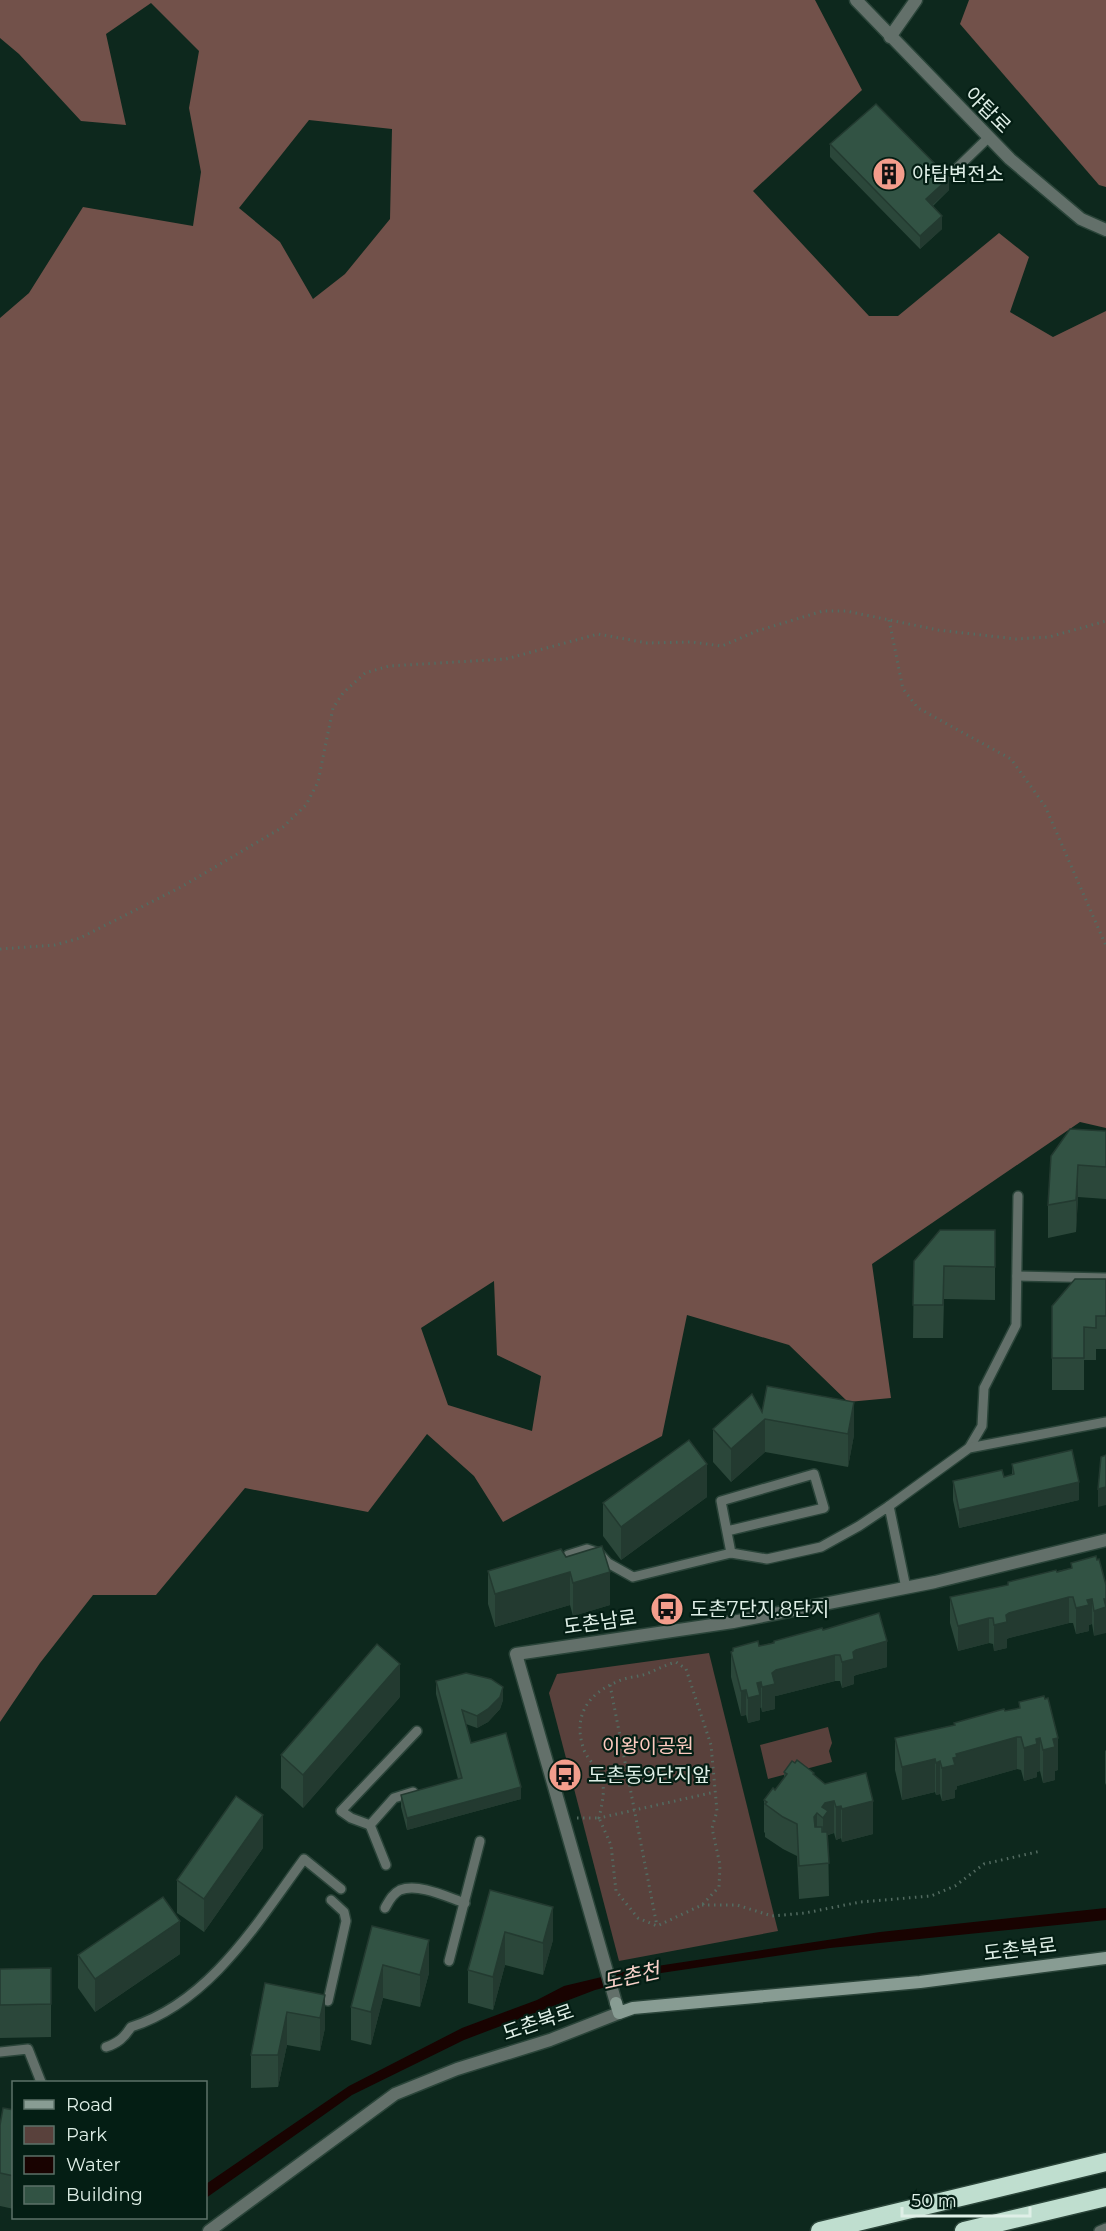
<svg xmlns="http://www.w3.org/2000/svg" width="1106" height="2231" viewBox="0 0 1106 2231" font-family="Montserrat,'Noto Sans KR',sans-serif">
  <rect width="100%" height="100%" fill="#0d281d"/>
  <g fill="#59413c">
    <polygon points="709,1653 778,1931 619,1961 549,1693 557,1674"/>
    <polygon points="828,1727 832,1743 829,1751 832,1762 768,1779 760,1745"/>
  </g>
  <g fill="#72514a" fill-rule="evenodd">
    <path d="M0,0H815L862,90L753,191L869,316H898L999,233L1029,257L1010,312L1053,337L1106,311V1128L1080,1122L872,1264L891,1398L848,1402L789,1345L687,1315L662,1436L503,1522L474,1476L427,1434L368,1512L245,1488L156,1595H93L40,1663L0,1722V318L29,293L83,207L193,226L201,172L189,108L199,51L151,3L106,34L126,125L81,121L19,54L0,38ZM309,120L392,129L390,219L345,274L313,299L280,242L239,208ZM494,1281L497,1355L541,1376L532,1431L448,1405L421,1328Z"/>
    <polygon points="969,0 1106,0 1106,187 1099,185 960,24"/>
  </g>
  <polygon fill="#190301" points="1106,1908 1106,1920 830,1948 661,1973 595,1990 464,2040 352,2095 206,2198 206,2184 349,2086 462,2028 537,2000 564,1986 631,1970 880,1932"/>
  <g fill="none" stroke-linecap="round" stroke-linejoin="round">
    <defs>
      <g id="lane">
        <polyline points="955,170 988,138"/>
        <polyline points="1017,1276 1106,1278"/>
        <polyline points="969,1448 982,1426 984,1388 1016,1325 1018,1196"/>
        <polyline points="889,1506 969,1448 1106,1422"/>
        <polyline points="727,1531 824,1508 814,1474 721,1501 731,1553"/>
        <polyline points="568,1555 587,1549 599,1553 608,1563 633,1577 731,1553 767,1559 821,1547 859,1526 889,1506 906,1588"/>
        <polyline points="370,1825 351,1818 341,1811 417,1731"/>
        <polyline points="386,1865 370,1825 394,1798 413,1792"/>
        <path d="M385,1908C389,1901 392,1894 400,1890C419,1883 447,1897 465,1903"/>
        <polyline points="449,1961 480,1841"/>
        <polyline points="328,2001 346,1921 344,1912 331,1900"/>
        <path d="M106,2047C118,2043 124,2038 131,2027C210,2002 257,1923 304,1859L341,1889"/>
        <polyline points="0,2052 28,2049 41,2082"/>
        <polyline points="1099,2231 1106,2228"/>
      </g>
      <g id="street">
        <polyline points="856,0 1010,159 1081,219 1106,230"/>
        <polyline points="890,37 916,0"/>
        <polyline points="616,2003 516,1654 733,1622 935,1582 1106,1540"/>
        <polyline points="209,2231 395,2094 457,2069 550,2040 619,2013"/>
      </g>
      <polyline id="secondary" points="616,2003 619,2013 633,2008 920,1982 1106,1958"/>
      <g id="highway">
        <polyline points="820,2231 1106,2162"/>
        <polyline points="964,2231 1106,2197"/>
      </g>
    </defs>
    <use href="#lane" stroke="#2a4439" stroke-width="12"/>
    <use href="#street" stroke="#2a4439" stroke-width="15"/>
    <use href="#secondary" stroke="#2a4439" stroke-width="15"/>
    <use href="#highway" stroke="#2a4439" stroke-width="21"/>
    <g stroke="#536b61" stroke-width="3" stroke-dasharray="1.5 4.5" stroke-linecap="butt">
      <polyline points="889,620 903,689 918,708 1011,759 1045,806 1106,946"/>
      <polyline points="0,949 55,945 80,938 181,887 283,827 306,805 318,782 333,708 343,693 365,673 389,666 506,659 598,634 647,643 691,642 722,646 757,631 823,611 846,611 938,630 1016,639 1049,637 1106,621"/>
      <polyline points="610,1685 657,1926"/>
      <path d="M577,1818H599L611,1845L616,1891L638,1918L657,1926L702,1905L719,1887L720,1865L712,1828L717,1811L711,1745L686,1669L676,1662C665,1665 656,1670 646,1674C637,1677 627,1677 619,1681C588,1693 572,1716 584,1750C587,1758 595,1765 599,1773C607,1786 602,1804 599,1818L715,1792"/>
      <polyline points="702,1905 737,1905 772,1916 805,1913 860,1902 931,1896 955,1886 984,1864 1041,1851"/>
    </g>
    <use href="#lane" stroke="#63706a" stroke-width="9"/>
    <use href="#street" stroke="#63706a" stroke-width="12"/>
    <use href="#secondary" stroke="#889c93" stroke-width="12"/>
    <use href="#highway" stroke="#bfdecf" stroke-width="18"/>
  </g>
  <g fill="#2b473a">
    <polygon points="830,144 949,190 933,206 942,229 920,249 830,157"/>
    <polygon points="1106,1131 1106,1199 1078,1197 1076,1232 1048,1238 1048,1205 1051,1156"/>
    <polygon points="995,1230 995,1300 944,1299 943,1338 913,1338 914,1261"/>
    <polygon points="1106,1279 1106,1349 1096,1349 1096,1360 1084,1360 1084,1390 1052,1390 1052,1306"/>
    <polygon points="762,1412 854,1435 848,1467 765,1452 731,1482 713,1462 713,1429"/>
    <polygon points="1012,1464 1079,1500 959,1528 953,1500 953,1481 1004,1477 1012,1475"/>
    <polygon points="707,1497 621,1560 603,1536 603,1503"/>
    <polygon points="1096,1556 1094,1636 1092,1624 1089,1625 1089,1631 1076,1634 1073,1623 1069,1623 1009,1638 1007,1639 1007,1648 994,1651 993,1644 989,1643 958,1651 950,1623 950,1597 1008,1585 1008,1582 1071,1568 1071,1563"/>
    <polygon points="566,1557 610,1605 573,1616 570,1605 495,1627 488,1604 488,1571"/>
    <polygon points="823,1630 887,1667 856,1675 854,1676 854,1684 842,1688 840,1681 835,1681 776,1696 775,1696 775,1709 762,1712 761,1707 760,1708 760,1720 748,1723 746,1715 741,1716 731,1677 731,1652 733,1651 733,1648 759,1646"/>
    <polygon points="436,1681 503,1700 500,1709 488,1722 477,1728 466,1724 471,1743 521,1799 407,1830 401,1807 401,1795 458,1779 436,1694"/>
    <polygon points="400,1697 303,1808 281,1788 281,1755"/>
    <polygon points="1019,1702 1058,1770 1055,1771 1055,1780 1043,1783 1040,1771 1037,1772 1037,1777 1024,1781 1021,1770 1017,1769 957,1786 957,1789 955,1790 955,1798 942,1801 940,1794 936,1795 935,1792 902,1800 895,1770 895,1738 954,1725 954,1723 1019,1708"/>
    <polygon points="1106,1750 1106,1785 1105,1783 1105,1751"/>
    <polygon points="784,1772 814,1775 873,1834 842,1842 841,1838 836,1840 834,1833 828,1835 829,1896 799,1899 797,1856 783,1849 765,1837 765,1833 764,1832 764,1800 775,1790 784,1778"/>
    <polygon points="263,1848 204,1932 177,1913 177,1880"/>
    <polygon points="490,1890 553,1940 543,1975 505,1965 493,2010 468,2003 468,1970"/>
    <polygon points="372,1926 429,1973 420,2007 383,1998 371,2045 351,2040 351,2007"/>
    <polygon points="180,1954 95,2012 78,1988 78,1955"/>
    <polygon points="51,1968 51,2037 0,2038 0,1969"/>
    <polygon points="265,1983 325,1995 325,2028 320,2051 287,2045 278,2087 251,2088 251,2055"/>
    <polygon points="14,2110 14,2209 0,2206 0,2125"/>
  </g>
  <g fill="#233a30">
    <polygon points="949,178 949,190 926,211 926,199"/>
    <polygon points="942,216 942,229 920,249 920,236"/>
    <polygon points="1078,1165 1078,1197 1076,1232 1076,1200"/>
    <polygon points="854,1402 854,1435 848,1467 848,1434"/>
    <polygon points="765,1419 765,1452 731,1482 731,1449"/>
    <polygon points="707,1464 707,1497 621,1560 621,1527"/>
    <polygon points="1079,1482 1079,1500 959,1528 959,1510"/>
    <polygon points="1106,1487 1106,1505 1098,1507 1098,1489"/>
    <polygon points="570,1572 570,1605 495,1627 495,1594"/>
    <polygon points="610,1572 610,1605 573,1616 573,1583"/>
    <polygon points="1069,1597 1069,1623 1009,1638 1007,1639 1007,1648 994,1651 994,1625 1006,1615 1009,1613"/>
    <polygon points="1092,1599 1092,1624 1089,1625 1089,1631 1076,1634 1076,1608 1087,1600"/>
    <polygon points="1104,1599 1106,1599 1106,1633 1094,1636 1094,1611"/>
    <polygon points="989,1618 989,1643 958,1651 958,1626"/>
    <polygon points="887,1641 887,1667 856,1675 854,1676 854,1684 842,1688 842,1662 856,1650"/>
    <polygon points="835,1655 835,1681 776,1696 775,1696 775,1709 762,1712 762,1687 772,1673 776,1670"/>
    <polygon points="400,1664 400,1697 303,1808 303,1775"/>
    <polygon points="761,1682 761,1707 760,1708 760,1720 748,1723 748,1698 757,1683"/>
    <polygon points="503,1687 503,1700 500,1709 488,1722 477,1728 477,1716"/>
    <polygon points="746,1690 746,1715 741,1716 741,1691"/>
    <polygon points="1017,1737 1017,1769 957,1786 957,1789 955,1790 955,1798 942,1801 942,1768 956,1754"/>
    <polygon points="1040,1738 1040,1771 1037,1772 1037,1777 1024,1781 1024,1748 1036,1739"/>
    <polygon points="1058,1738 1058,1770 1055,1771 1055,1780 1043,1783 1043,1750 1053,1739"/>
    <polygon points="935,1759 935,1792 902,1800 902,1767"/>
    <polygon points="940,1761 940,1794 936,1795 936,1763"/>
    <polygon points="521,1787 521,1799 407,1830 407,1818"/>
    <polygon points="834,1801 834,1833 828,1835 828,1844 823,1850 823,1818 822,1807 825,1803"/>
    <polygon points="873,1801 873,1834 842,1842 842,1809"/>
    <polygon points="841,1806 841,1838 836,1840 836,1807"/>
    <polygon points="817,1813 817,1846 814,1817"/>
    <polygon points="263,1815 263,1848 204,1932 204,1899"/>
    <polygon points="553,1907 553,1940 543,1975 543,1943"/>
    <polygon points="180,1921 180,1954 95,2012 95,1979"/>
    <polygon points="505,1932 505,1965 493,2010 493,1977"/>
    <polygon points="429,1940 429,1973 420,2007 420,1975"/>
    <polygon points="383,1965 383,1998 371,2045 371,2012"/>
    <polygon points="325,1995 325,2028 320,2051 320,2018"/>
    <polygon points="287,2012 287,2045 278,2087 278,2055"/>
  </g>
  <g fill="#325344" stroke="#233a30" stroke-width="1.5">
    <polygon points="876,104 949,178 926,199 942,216 920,236 830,144"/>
    <polygon points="1070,1129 1106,1131 1106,1167 1078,1165 1076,1200 1048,1205 1051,1156"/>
    <polygon points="940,1230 995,1230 995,1267 944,1266 943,1305 913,1305 914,1261"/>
    <polygon points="1075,1279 1106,1279 1106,1316 1096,1316 1096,1328 1084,1327 1084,1358 1052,1358 1052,1306"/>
    <polygon points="767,1386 854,1402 848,1434 765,1419 731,1449 713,1429 752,1394 762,1412"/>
    <polygon points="689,1440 707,1464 621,1527 603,1503"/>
    <polygon points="1072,1450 1079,1482 959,1510 953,1481 1002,1470 1004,1477 1014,1474 1012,1464"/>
    <polygon points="1106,1455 1106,1487 1098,1489 1101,1457"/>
    <polygon points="602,1546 610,1572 573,1583 570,1572 495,1594 488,1571 561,1549 566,1557"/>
    <polygon points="1096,1556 1097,1560 1099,1559 1106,1585 1106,1599 1104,1599 1106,1607 1094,1611 1092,1599 1087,1600 1089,1605 1076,1608 1073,1597 1069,1597 1009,1613 1006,1615 1007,1622 994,1625 993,1618 989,1618 958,1626 950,1597 1008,1585 1008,1582 1056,1570 1057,1572 1072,1568 1071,1563"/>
    <polygon points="879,1613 887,1641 856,1650 853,1652 854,1659 842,1662 840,1655 835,1655 776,1670 772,1673 775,1684 762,1687 761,1682 757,1683 760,1695 748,1698 746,1690 741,1691 731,1652 733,1651 733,1648 758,1641 759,1646 774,1643 774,1641 822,1628 823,1630"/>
    <polygon points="377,1644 400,1664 303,1775 281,1755"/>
    <polygon points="466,1673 491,1679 503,1687 500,1697 488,1709 477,1716 462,1710 471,1743 506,1733 521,1787 407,1818 401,1795 462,1778 436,1681"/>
    <polygon points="1044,1696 1045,1699 1048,1698 1058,1738 1053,1739 1055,1747 1043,1750 1040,1738 1036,1739 1037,1744 1024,1748 1021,1737 1017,1737 956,1754 957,1757 953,1758 955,1765 942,1768 940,1761 936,1763 935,1759 902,1767 895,1738 955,1725 954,1723 1004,1709 1005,1711 1020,1708 1019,1702"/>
    <polygon points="797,1760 814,1773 813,1774 825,1784 866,1773 873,1801 842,1809 841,1806 836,1807 834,1801 825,1803 822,1807 828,1811 823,1818 817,1813 814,1817 815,1827 822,1827 822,1832 827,1832 829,1863 799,1866 797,1824 783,1817 765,1804 767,1802 764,1800 773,1788 775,1790 787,1774 784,1772 792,1761 795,1763"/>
    <polygon points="236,1796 263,1815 204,1899 177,1880"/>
    <polygon points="490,1890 553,1907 543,1943 505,1932 493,1977 468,1970"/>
    <polygon points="163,1897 180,1921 95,1979 78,1955"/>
    <polygon points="372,1926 429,1940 420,1975 383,1965 371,2012 351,2007"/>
    <polygon points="51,1968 51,2004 0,2005 0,1969"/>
    <polygon points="265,1983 325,1995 320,2018 287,2012 278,2055 251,2055"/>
    <polygon points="3,2108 14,2110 14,2176 0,2173 0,2125"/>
  </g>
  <defs>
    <symbol id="building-disc" viewBox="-11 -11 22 22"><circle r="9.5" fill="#f49d8c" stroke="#041e14"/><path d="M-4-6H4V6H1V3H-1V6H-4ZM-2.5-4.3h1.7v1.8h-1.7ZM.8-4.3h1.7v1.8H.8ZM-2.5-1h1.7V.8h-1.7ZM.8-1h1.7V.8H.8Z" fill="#111"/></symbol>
    <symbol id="bus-disc" viewBox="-11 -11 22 22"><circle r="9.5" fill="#f49d8c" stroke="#041e14"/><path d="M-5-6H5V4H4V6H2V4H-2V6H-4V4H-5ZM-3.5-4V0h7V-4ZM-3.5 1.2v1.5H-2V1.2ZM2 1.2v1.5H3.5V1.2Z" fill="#111"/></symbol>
  </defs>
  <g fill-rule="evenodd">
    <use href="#building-disc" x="870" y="155" width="38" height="38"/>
    <use href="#bus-disc" x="648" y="1590" width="38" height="38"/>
    <use href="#bus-disc" x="546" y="1756" width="38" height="38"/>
  </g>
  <g text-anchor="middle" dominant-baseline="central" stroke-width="4.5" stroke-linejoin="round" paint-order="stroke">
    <g font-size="20" fill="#dfefe7" stroke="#041e14">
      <text transform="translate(988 110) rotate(45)">야탑로</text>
      <text transform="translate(600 1622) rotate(-8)">도촌남로</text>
      <text transform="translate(1020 1949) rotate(-7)">도촌북로</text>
      <text transform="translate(538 2022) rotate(-19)">도촌북로</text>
    </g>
    <g font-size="20" fill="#dfefe7" stroke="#041e14" text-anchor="start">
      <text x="912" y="174">야탑변전소</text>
      <text x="690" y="1609">도촌7단지.8단지</text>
      <text x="588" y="1775">도촌동9단지앞</text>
    </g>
    <g font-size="20" fill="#fdcabf" stroke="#041e14">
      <text x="648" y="1746">이왕이공원</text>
    </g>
    <g font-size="21" font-style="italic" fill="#f8d1c9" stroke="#041e14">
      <text transform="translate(631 1976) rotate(-13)">도촌천</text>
    </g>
  </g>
  <rect x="12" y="2081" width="195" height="138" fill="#041e14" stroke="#5c7268" stroke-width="1.5"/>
  <rect x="24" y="2100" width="30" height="9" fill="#889c93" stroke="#5c7268" stroke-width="1.5"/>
  <text x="66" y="2111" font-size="18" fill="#dfefe7">Road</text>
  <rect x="24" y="2126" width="30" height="18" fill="#59413c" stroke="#5c7268" stroke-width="1.5"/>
  <text x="66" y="2141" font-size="18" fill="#dfefe7">Park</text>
  <rect x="24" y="2156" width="30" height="18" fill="#190301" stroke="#5c7268" stroke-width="1.5"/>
  <text x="66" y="2171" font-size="18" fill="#dfefe7">Water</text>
  <rect x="24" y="2186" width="30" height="18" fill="#325344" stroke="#5c7268" stroke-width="1.5"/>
  <text x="66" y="2201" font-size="18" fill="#dfefe7">Building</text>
  <path d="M902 2207v9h128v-9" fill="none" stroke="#dfefe7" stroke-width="3"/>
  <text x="911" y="2207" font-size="18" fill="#dfefe7" stroke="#041e14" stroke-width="4.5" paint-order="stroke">50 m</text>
</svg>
